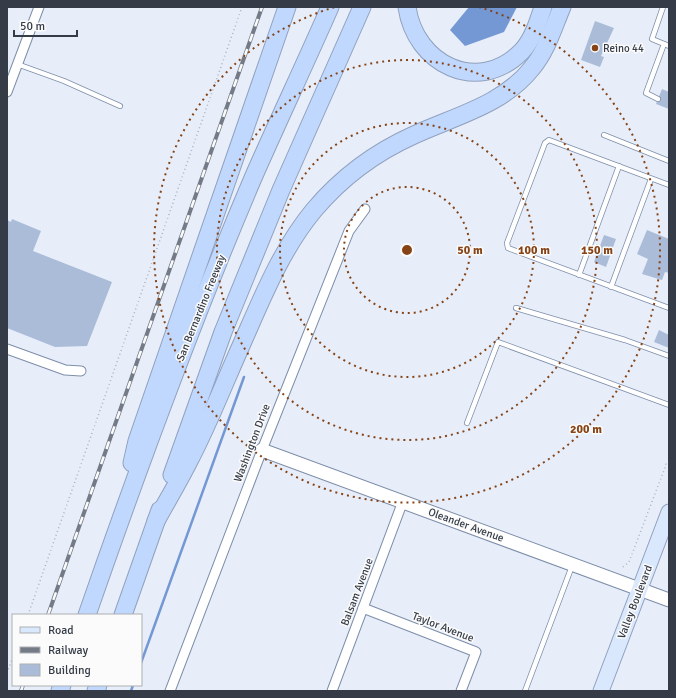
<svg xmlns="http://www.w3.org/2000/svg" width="676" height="698" viewBox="0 0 676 698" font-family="Signika,sans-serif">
  <rect width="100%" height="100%" fill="#e7eefa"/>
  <polygon fill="#7498d4" points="469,7 517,7 504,32 465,46 450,30"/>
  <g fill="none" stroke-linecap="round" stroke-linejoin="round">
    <g stroke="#7498d4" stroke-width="2.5">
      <polyline points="141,663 244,377"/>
      <polyline points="131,691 133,685"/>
    </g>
  </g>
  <g fill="#abbcd8">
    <polygon points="595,21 614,28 601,56 604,57 600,67 581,60"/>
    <polygon points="662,89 669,92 669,109 656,104"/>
    <polygon points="12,219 41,231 33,251 112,282 87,346 55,347 7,328 7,220 11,222"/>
    <polygon points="647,230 669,239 669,273 665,272 662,280 642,274 648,259 637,254"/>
    <polygon points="604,235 616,239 606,267 594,262"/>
    <polygon points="659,330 669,335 669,348 654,342"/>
  </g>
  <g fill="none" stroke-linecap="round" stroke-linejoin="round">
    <defs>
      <g id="lane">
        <polyline points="663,7 652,39 669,46"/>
        <polyline points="17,64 64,81 120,106"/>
        <polyline points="658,99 646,93 664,44"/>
        <polyline points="604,135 669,161"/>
        <polyline points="669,185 549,140 545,143 507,243 508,248 669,308"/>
        <polyline points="579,275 619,166"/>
        <polyline points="611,287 651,179"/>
        <polyline points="516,308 625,340 669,356"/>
        <polyline points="467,423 498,342 669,405"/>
        <polyline points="525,691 572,566"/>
      </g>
      <g id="street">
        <polyline points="7,92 39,7"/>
        <polyline points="7,349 65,370 81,371"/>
        <polyline points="363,608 476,652 461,691"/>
        <polyline points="170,691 262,450 349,231 365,209"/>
        <polyline points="332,691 403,501"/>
      </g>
      <polyline id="secondary" points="262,450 669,600"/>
      <polyline id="primary" points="601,691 669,512"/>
      <g id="highway">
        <path d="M407,7C415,64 478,96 522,51C533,39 538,22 543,7"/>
        <polyline points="132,463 137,441 287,7"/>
        <polyline points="172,475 223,332 281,190 362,7"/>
        <path d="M156,521C167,501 179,481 189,461C208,425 223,386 240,348C261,301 280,251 314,210C341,178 376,152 414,135C455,116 503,105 532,68C547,50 553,28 562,7"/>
        <path d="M87,615C138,468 192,321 253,178C278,121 305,64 330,7"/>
        <polyline points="123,615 160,510"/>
        <polyline points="60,691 62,685"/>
        <polyline points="96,691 98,685"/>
      </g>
    </defs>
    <use href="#lane" stroke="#7e8ea9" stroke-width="6"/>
    <use href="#street" stroke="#7e8ea9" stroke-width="11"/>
    <use href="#secondary" stroke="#7e8ea9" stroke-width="15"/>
    <use href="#primary" stroke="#90a1be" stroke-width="17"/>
    <use href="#highway" stroke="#90a1be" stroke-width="19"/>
    <g stroke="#acb3bf" stroke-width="1.5" stroke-dasharray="1 3" stroke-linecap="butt">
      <polyline points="623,567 629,562 666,465 665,461"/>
      <polyline points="28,615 242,7"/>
      <polyline points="7,673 13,657"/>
    </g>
    <use href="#lane" stroke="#fff" stroke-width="4.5"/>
    <use href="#street" stroke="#fff" stroke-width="9"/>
    <use href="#secondary" stroke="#fff" stroke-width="13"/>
    <use href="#primary" stroke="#dae8fe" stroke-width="15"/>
    <use href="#highway" stroke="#c1d8fe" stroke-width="17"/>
    <defs>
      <g id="rail">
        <polyline points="48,615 262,7"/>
        <polyline points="21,691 23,685"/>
      </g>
    </defs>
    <use href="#rail" stroke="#747b87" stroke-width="4"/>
    <use href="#rail" stroke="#fbfbfb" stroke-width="2.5" stroke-dasharray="8" stroke-linecap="butt"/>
  </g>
  <g fill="none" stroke="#864315" stroke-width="2" stroke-dasharray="2 4">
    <circle cx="407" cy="250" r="63"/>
    <circle cx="407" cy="250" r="127"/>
    <circle cx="407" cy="250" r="190"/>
    <path d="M479 7A253 253 0 1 1 335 7"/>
  </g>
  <circle fill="#864315" stroke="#fbfbfb" stroke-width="1.5" cx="595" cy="48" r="4"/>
  <g text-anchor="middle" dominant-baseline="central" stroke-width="3" stroke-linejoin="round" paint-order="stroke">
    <g font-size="11" fill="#353c48" stroke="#fbfbfb" text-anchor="start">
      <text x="603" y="48">Reino 44</text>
    </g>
    <g font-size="11" fill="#353c48" stroke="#fbfbfb">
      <text transform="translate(201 308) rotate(-68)">San Bernardino Freeway</text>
      <text transform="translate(252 443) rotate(-69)">Washington Drive</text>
      <text transform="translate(466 525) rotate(20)">Oleander Avenue</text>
      <text transform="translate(357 592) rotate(-69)">Balsam Avenue</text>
      <text transform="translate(635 602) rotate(-69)">Valley Boulevard</text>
      <text transform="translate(443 627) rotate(21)">Taylor Avenue</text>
    </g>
  </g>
  <circle cx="407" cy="250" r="6" fill="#864315" stroke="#fbfbfb" stroke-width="2"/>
  <g font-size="12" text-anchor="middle" font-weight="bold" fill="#864315" stroke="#fbfbfb" stroke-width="3" stroke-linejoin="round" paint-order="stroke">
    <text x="470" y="254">50 m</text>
    <text x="534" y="254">100 m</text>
    <text x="597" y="254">150 m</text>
    <text x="586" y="433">200 m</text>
  </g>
  <rect width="676" height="698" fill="none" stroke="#353c48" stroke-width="16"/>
  <rect x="12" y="614" width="130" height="72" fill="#fbfbfb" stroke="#acafb3"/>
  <rect x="20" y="627" width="20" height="6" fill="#dae8fe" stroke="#acafb3"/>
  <text x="48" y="634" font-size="12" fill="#353c48">Road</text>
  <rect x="20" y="647" width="20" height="6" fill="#747b87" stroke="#acafb3"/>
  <text x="48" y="654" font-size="12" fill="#353c48">Railway</text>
  <rect x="20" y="664" width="20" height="12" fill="#abbcd8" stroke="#acafb3"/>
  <text x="48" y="674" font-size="12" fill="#353c48">Building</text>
  <path d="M14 30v6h63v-6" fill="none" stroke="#353c48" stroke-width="2"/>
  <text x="20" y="30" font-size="12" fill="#353c48" stroke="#fbfbfb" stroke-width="3" paint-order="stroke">50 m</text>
</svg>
